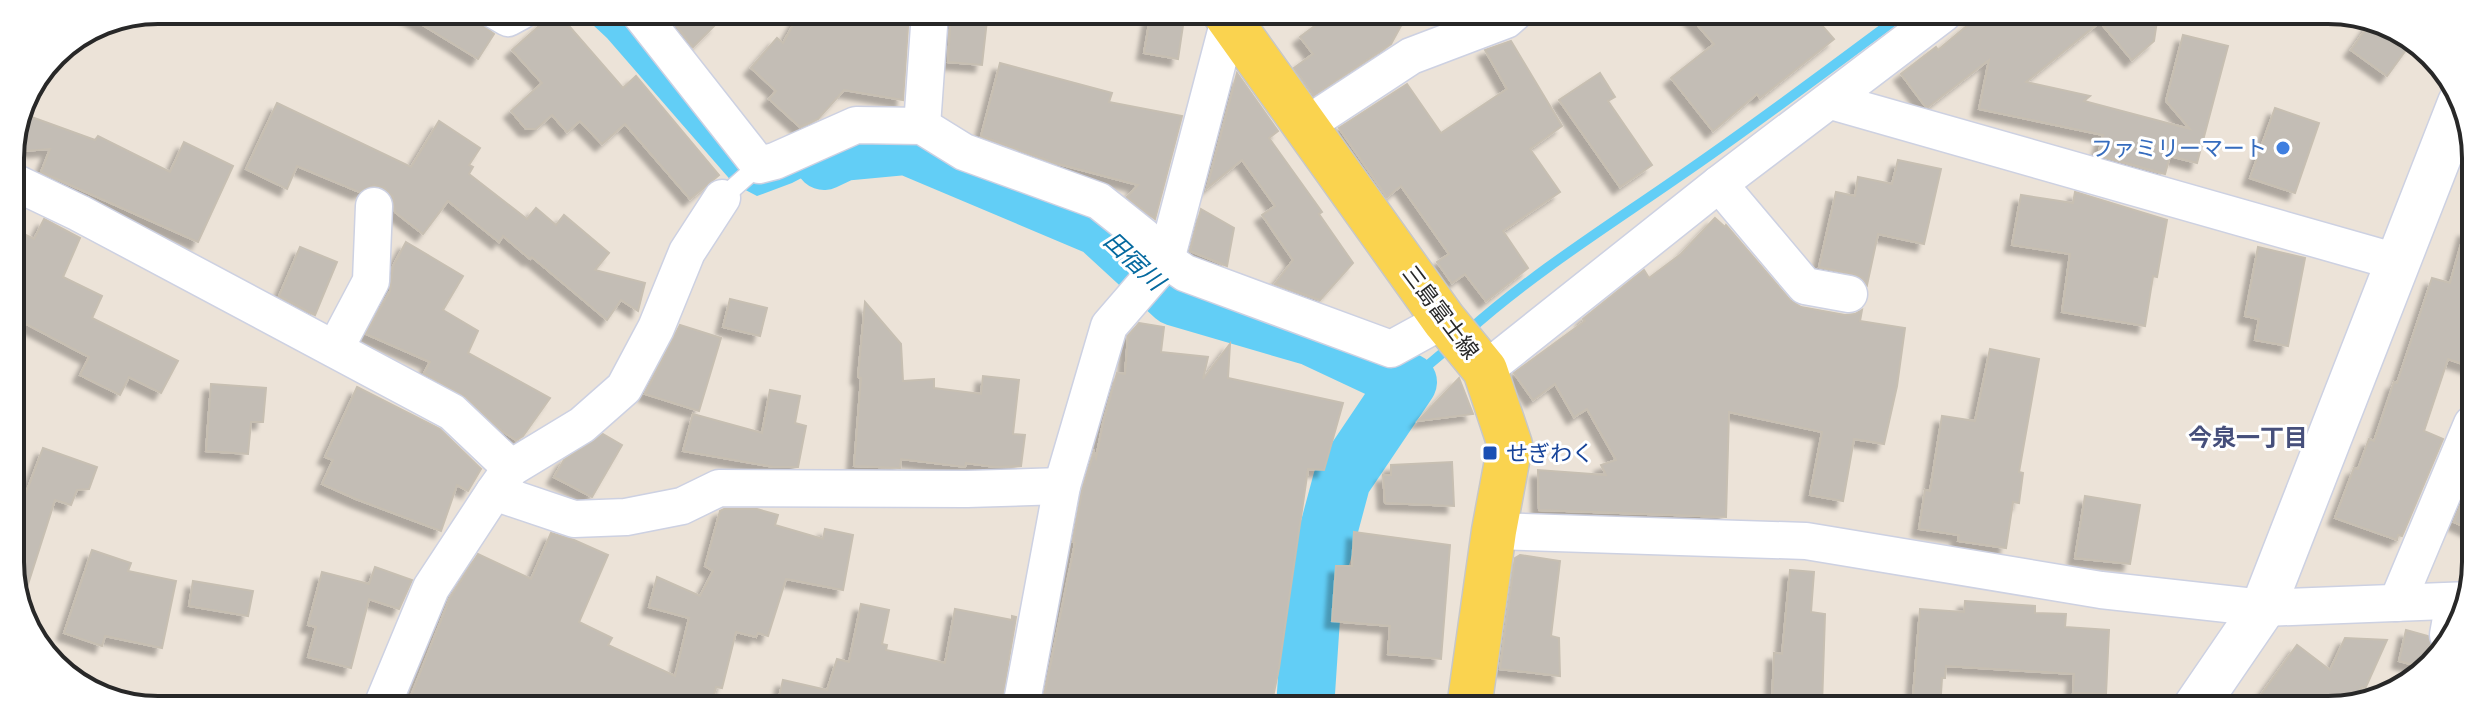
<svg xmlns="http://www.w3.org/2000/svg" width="2486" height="720" viewBox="0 0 2486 720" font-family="Manrope,'Noto Sans JP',sans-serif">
  <defs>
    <filter id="shadow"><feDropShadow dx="-7" dy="7" stdDeviation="2" flood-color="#0004"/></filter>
  </defs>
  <rect width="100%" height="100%" fill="#ece3d8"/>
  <polygon fill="#62cef6" points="578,11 612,11 621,19 741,170 867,141 904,141 899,155 840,158 792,183 757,196 734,184 607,38"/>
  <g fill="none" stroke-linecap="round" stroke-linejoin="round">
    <g stroke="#62cef6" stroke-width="10">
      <path d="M1467,332C1533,273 1608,226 1680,176C1756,124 1829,69 1903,14"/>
      <polyline points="1408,382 1452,345"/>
    </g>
    <polyline stroke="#62cef6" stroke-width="58" points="824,161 843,152 907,146 1099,227 1175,297 1312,337 1408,382 1342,480 1313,588 1305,708"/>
  </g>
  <g fill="#c3bdb5" stroke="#c7bfb2" stroke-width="2" filter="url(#shadow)">
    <polygon points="400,11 465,11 494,34 478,59"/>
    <polygon points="556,11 623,88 636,76 719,175 690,199 625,124 602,144 580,121 567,132 552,115 536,129 526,129 511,111 542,83 512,50"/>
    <polygon points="674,11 703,11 716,24 693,47 669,16"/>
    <polygon points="801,11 909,12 903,100 844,90 818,119 800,127 769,99 776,91 751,68 777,38 783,43"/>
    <polygon points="951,12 977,12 977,19 987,20 982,65 948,62"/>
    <polygon points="1151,12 1185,12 1178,59 1144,53"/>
    <polygon points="1332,13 1408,13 1391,44 1314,95 1294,68 1313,54 1300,37"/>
    <polygon points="1687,13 1812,14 1834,39 1760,98 1757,94 1713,131 1671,78 1714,44"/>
    <polygon points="1981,14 2158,14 2154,41 2132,60 2100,22 2026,82 2090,96 2084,101 2190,129 2166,101 2183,35 2228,46 2197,163 2170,156 2165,174 2098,155 2103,135 1979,109 1989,60 1928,107 1925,106 1901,74 1936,47 1938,50"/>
    <polygon points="2373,19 2411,43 2387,76 2351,50"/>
    <polygon points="1511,41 1562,126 1530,149 1560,192 1503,231 1528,268 1486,301 1465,274 1452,283 1437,262 1449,254 1401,186 1387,197 1339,128 1407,84 1441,133 1507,89 1485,50"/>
    <polygon points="1000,63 1112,93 1109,102 1182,116 1155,219 1127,197 1138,185 1055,163 981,136"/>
    <polygon points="1237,73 1278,131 1269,138 1322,212 1319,214 1353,263 1320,300 1275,284 1293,260 1262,215 1275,206 1242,160 1207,188"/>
    <polygon points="1600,73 1615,97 1608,101 1652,165 1620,187 1559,100"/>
    <polygon points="277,103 411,167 439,121 480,148 469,165 473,167 469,174 527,219 536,208 556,225 564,215 609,253 595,270 645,283 638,311 621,300 607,320 532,257 530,259 503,236 499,242 448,201 423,234 395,212 393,197 384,188 374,185 359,192 297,166 287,189 246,169"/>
    <polygon points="2275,108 2319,123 2295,193 2250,178"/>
    <polygon points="26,115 95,140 98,136 170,172 184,142 233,166 198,242 41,172 50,149 10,152"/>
    <polygon points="1898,160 1941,169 1924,244 1878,234 1867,285 1862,278 1854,274 1819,267 1836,192 1855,196 1858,177 1892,184"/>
    <polygon points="2075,192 2167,220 2157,277 2153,276 2145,326 2062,312 2070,254 2012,245 2021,195 2073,203"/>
    <polygon points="1201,209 1234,228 1227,266 1190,251"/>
    <polygon points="1715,218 1725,227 1726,225 1790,300 1801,307 1845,315 1855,314 1862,310 1860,321 1905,328 1897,386 1884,444 1854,439 1843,501 1810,495 1822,432 1729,412 1726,517 1539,510 1538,470 1606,475 1601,465 1616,460 1587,409 1574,417 1555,384 1533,400 1514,373 1585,321 1583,319 1644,270 1649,278 1681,254"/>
    <polygon points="44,219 80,238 63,277 102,296 92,318 178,361 161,393 129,377 120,395 80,375 89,357 11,316 11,252 20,232 34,239"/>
    <polygon points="2465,230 2473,231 2472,367 2448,359 2424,431 2443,439 2402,536 2398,535 2397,540 2335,518 2354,468 2358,469 2369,439 2374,441 2394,382 2397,383 2432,278 2450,283"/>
    <polygon points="406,242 463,276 443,310 478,331 468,353 550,398 523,436 516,440 502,431 466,397 424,373 430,362 366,334 390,291 393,266"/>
    <polygon points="300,247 337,262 315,315 279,296"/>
    <polygon points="2258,247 2305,258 2288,346 2255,340 2259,319 2245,316"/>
    <polygon points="730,299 767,308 760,336 723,327"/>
    <polygon points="865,302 901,344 903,381 934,379 934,388 981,394 983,376 1019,380 1013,434 1025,435 1021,466 995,467 966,463 965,467 901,459 900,468 854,466 861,378 858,377"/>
    <polygon points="1139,323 1164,327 1161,352 1208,357 1203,379 1230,344 1228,378 1343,403 1324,470 1308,469 1279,668 1271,707 1042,707 1075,543 1073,542 1082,491 1094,452 1096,458 1103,423 1117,373 1125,374 1128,336"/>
    <polygon points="680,325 721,338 699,411 645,394"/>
    <polygon points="1990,349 2039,359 2019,472 2023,473 2019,503 2013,502 2006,548 1958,541 1959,535 1919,529 1925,490 1930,491 1942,416 1975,421"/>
    <polygon points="1459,378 1473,414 1418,421"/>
    <polygon points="211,384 266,388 263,422 251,422 248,454 206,451"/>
    <polygon points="357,387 440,429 481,469 468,491 457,485 441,531 356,499 322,484 333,460 325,457"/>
    <polygon points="770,390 800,396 795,423 806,426 798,467 774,467 683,451 693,414 762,433"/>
    <polygon points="603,434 622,445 592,497 554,477 564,460"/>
    <polygon points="43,448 97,467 89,489 77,490 71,505 55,500 21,606 13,590 12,530"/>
    <polygon points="1452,462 1454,506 1385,503 1383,475 1391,475 1391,465"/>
    <polygon points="2472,479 2471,530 2454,522"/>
    <polygon points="2085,496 2140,505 2130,564 2075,558"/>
    <polygon points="724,509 757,509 778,515 775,525 823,539 825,529 853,535 843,590 786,579 768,636 758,633 756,637 736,632 722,688 716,687 711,706 416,706 417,702 409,701 450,598 478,554 531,579 551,533 574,540 608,555 579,622 612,638 608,645 675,676 689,618 649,607 657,577 700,596 713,571 705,566 720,511"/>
    <polygon points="1354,532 1450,545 1441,659 1388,654 1390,626 1332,621 1336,566 1352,566"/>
    <polygon points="92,550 131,563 128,571 176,581 162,648 105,636 102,646 64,633"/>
    <polygon points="1520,555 1560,561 1551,636 1559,638 1560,676 1500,669 1515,558"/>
    <polygon points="375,567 412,580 399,609 369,599 351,668 308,657 316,627 308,625 322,572 369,584"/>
    <polygon points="1790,570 1814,572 1811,612 1825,614 1822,706 1772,704 1774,653 1782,654"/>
    <polygon points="193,581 253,591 248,616 189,606"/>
    <polygon points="1965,601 2035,606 2035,613 2066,614 2065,627 2109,630 2106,694 2073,693 2074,674 1946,666 1945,678 1942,678 1940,709 1912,709 1920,609 1964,612"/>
    <polygon points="861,604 889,610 882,644 887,645 886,650 945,663 955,609 1012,620 1012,616 1016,617 1001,707 777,706 783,680 827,690 837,659 849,662"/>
    <polygon points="2406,630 2428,636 2434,651 2426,668 2399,661"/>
    <polygon points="2345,638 2387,640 2365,689 2362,687 2349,705 2337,710 2250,710 2297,645 2330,670"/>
  </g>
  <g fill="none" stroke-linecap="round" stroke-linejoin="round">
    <defs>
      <polyline id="lane" points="722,198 759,165"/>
      <g id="street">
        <polyline points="496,11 508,18 521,11"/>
        <polyline points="638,11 759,165 775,161 856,125 922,126 964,152 1099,201 1143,236 1166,260 1185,273 1391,349 1444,320"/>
        <polyline points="1831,101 2397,262"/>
        <polyline points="1306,125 1411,56 1506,20 1514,13"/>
        <polyline points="922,126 930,12"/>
        <polyline points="10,180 79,213 452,412 511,468"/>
        <polyline points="1719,184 1805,286 1849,294"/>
        <polyline points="335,349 371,281 374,206"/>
        <polyline points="1485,370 1719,184 1943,14"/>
        <polyline points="494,492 574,519 626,517 682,506 719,488 967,489 1062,486"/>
        <polyline points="1494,531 1806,541 2101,590 2263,608 2471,600"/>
        <polyline points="2397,603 2472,424"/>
        <polyline points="2448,635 2454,601"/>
        <polyline points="382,706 431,588 494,492 511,468 582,425 624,388 656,328 687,252 722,198"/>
        <polyline points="1021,707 1062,486 1109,326 1166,260 1231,12"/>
      </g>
      <polyline id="secondary" points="2194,709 2263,608 2460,103"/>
      <polyline id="primary" points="1224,12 1444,320 1485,370 1510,445 1494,531 1469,708"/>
    </defs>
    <use href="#lane" stroke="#cdd1e2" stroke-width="21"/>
    <use href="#street" stroke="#cdd1e2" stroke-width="39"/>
    <use href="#secondary" stroke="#cdd1e2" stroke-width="47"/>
    <use href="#primary" stroke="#c7c7c7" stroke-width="47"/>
    <use href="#lane" stroke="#fff" stroke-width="18"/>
    <use href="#street" stroke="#fff" stroke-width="36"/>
    <use href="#secondary" stroke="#fff" stroke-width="44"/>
    <use href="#primary" stroke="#fad34f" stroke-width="44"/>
  </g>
  <circle fill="#3f7fe0" stroke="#fff" stroke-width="3" cx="2283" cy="148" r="8"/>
  <rect fill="#1a4fb4" stroke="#fff" stroke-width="3" x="1482" y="445" width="16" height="16" rx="4"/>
  <g text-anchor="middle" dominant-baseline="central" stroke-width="6" stroke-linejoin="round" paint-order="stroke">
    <g font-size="22" fill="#366cbe" stroke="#fff" text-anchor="end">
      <text x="2267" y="148">ファミリーマート</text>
    </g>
    <g font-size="22" fill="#282828" stroke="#fff">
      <text transform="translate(1441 312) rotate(53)">三島富士線</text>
    </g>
    <g font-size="22" fill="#164399" stroke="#fff" text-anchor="start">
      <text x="1506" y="453">せぎわく</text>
    </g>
    <g font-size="24" font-style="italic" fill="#04699f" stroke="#fff">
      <text transform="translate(1135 260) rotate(43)">田宿川</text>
    </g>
    <g font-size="24" font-weight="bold" fill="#464f7b" stroke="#fff">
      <text x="2248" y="436">今泉一丁目</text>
    </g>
  </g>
  <path d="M0 0H2486V720H0ZM158 24H2328A134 134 0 0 1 2462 158V562A134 134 0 0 1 2328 696H158A134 134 0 0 1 24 562V158A134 134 0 0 1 158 24Z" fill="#fff" fill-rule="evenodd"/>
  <path fill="none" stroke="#282828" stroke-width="4" d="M158 24H2328A134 134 0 0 1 2462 158V562A134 134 0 0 1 2328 696H158A134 134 0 0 1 24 562V158A134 134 0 0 1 158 24Z"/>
</svg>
